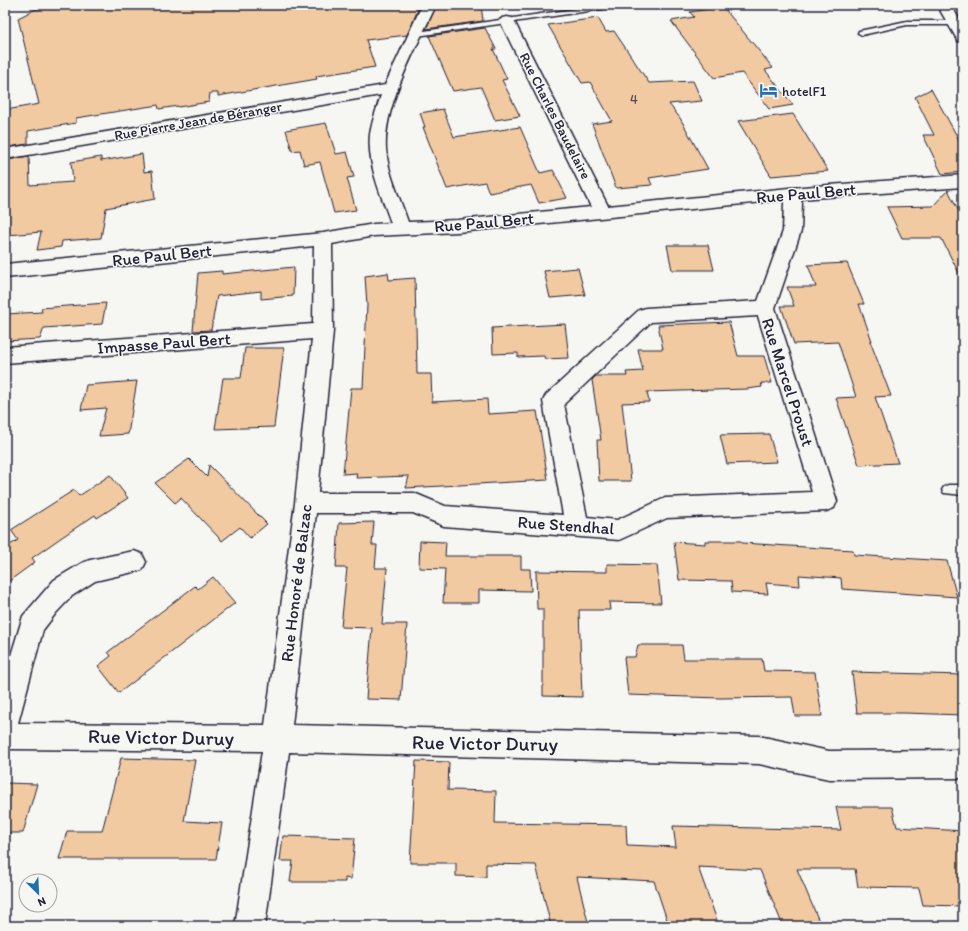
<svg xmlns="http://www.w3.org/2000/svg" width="968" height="931" viewBox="0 0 968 931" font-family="Itim,sans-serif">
  <rect width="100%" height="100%" fill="#f6f6f2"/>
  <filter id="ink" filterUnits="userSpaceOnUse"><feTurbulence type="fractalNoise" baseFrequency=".025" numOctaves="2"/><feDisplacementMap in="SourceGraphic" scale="8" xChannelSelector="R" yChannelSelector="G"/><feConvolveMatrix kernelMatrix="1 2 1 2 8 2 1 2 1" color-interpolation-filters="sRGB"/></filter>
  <g filter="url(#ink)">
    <g fill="#f1caa1" stroke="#22223b">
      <polygon points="72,5 420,5 407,35 366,40 375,67 316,76 317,79 218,96 218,93 210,93 209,102 178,107 178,106 159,109 158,105 76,118 76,123 28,131 28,144 8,147 6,110 39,104 18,18 34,10 47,7 65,9"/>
      <polygon points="437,5 481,5 483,21 426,29"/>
      <polygon points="723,7 773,68 765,70 793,105 769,109 742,73 714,78 671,21 694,17 690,12"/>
      <polygon points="598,18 606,32 614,31 649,83 693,81 702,101 669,104 680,118 708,169 649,178 652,185 616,188 592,124 612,121 590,82 582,83 548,25"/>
      <polygon points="485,28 496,49 493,49 507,79 502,80 520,116 495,120 481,87 453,91 429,36"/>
      <polygon points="931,89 963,147 963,172 942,174 923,135 934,135 915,97"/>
      <polygon points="443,109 454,137 520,127 540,173 553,170 567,198 539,203 531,185 489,193 485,182 447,189 423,127 425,127 420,113"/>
      <polygon points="793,114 823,163 828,171 771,176 738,121"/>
      <polygon points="326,123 336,154 347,152 354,177 347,178 356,210 334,213 320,162 304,165 300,150 292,151 286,130"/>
      <polygon points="142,154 144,172 152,171 155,199 106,208 101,238 62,241 61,247 37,250 41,232 8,235 8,160 29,156 30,185 73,182 71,162 101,157 101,161"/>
      <polygon points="948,190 963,219 963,281 941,238 902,238 887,207 933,206"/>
      <polygon points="667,245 708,245 714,270 672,270"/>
      <polygon points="847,263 864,304 859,304 872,341 870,341 891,396 875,397 898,463 859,465 836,398 856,397 838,342 794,344 781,306 794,306 787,287 816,287 808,265"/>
      <polygon points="294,267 293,296 261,299 261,291 217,296 211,330 193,331 198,273 222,271 222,274"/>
      <polygon points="578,268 585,295 550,298 544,271"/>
      <polygon points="388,273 389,280 415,278 417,374 431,374 432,402 487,399 488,414 537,411 548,480 406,488 409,476 356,478 357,473 343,474 351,388 363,388 367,305 365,276"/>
      <polygon points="106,303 102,324 44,328 40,339 5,341 5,314 42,312 41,308"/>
      <polygon points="729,322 738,356 764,356 772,383 761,383 762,387 747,389 647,392 649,402 622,403 631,481 599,481 597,440 601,440 592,380 596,376 627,376 626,372 643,371 638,349 663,349 658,325"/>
      <polygon points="565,324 569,358 545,359 544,356 518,357 518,353 493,354 492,328"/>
      <polygon points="245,348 284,348 274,427 215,429 223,378 241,378"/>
      <polygon points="137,381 128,434 99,436 106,408 81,410 86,385"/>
      <polygon points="769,434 777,462 727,464 720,435"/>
      <polygon points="189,459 207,477 209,465 267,524 250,538 240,527 222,541 181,498 175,503 155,483"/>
      <polygon points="110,475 128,498 97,518 95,515 62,537 32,558 35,562 5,584 5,548 18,540 11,530 74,490 79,496"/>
      <polygon points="374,522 372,545 377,545 375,568 387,568 382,624 407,624 401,700 366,699 372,628 341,627 347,568 336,568 339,523"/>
      <polygon points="420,541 446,542 445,556 521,556 521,569 530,569 531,591 479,590 479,603 443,603 445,569 419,568"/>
      <polygon points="705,541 741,541 742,543 853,550 854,555 947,561 957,597 842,589 841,578 799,575 800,586 766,583 768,594 732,592 731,581 679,580 674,542 705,544"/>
      <polygon points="607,564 657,565 661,603 609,602 610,610 579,610 582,697 543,696 543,609 537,609 536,571 607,572"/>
      <polygon points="213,577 235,603 119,693 98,666 111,656 108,652 195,586 198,589"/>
      <polygon points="638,645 682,645 684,659 762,659 764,671 815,672 822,716 795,716 792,697 720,698 628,695 624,657 635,657"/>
      <polygon points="852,672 963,675 963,715 905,713 857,713"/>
      <polygon points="121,758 195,760 184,821 222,823 216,859 59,859 67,831 102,831"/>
      <polygon points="416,761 449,762 448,790 496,791 495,823 626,825 627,845 676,847 673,826 841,830 836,807 892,807 897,827 963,831 963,906 923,905 919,888 858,887 855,869 797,869 821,926 783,926 760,870 698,867 719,926 669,926 654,881 577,877 589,926 551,926 536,865 486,864 486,877 456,876 456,863 410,863"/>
      <polygon points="5,783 37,784 23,833 5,833"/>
      <polygon points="283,836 355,838 351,879 345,878 345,882 290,882 293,861 280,861"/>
    </g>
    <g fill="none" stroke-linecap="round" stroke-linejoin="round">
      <defs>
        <g id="service">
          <polygon points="602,5 619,5 616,7 417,36 413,34 417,32"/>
          <polygon points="907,21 955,21 959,23 955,25 907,25 862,35 858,33 859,31"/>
          <polygon points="948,485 963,485 963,495 944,493 942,490 944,487"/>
        </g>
        <path id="minor" d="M422,5H436C418,45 383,105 386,149C388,174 400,198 408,222L458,220L591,207L500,21L502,18L507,17L512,18L514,21L608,206L789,188L963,175V187L800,199L802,203L801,231L775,308L837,501L834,508L826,511L667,518L619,540L444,526L413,513H316L292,725L759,736L829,751L963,750V778L829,779L759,764L289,752L265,926H235L262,751L5,749V675L23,616L54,580L82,563L90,560L134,551L142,554L146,562L142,570L95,581L72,596L56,613L43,630L18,723L265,725L295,503L312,339L5,363V347L313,324L314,246L5,278V264L323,233L374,224L391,223C381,194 367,165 370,134C372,121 377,108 381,95L5,159V149L385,85ZM783,200L784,203L783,231L758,301L646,308L639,310L546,395L543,401L563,515L445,506L414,493H318L333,331L332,244L374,236L458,232ZM758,316L812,492L665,498L617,520L587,517L564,404L651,322Z"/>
        <g id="secondary">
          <polygon points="937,5 951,5 963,26 963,42 958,41"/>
          <polygon points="955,5 963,5 963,10 958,9"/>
        </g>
      </defs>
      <use href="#service" stroke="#22223b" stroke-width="3"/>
      <use href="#minor" stroke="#22223b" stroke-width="3"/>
      <use href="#secondary" stroke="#22223b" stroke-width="3"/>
      <use href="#service" fill="#f6f6f2" fill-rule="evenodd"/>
      <use href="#minor" fill="#f6f6f2" fill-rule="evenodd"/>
      <use href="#secondary" fill="#f6f6f2" fill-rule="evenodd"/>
    </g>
  </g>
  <defs>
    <symbol id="hotel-bare" viewBox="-9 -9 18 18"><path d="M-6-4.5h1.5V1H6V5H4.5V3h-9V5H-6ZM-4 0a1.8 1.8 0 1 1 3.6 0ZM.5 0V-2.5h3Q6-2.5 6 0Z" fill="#1f6fb2" stroke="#f6f6f2" stroke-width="2.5" paint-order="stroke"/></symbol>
  </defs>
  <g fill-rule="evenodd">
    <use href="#hotel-bare" x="756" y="78" width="25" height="25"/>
  </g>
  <g text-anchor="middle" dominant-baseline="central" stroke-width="3" stroke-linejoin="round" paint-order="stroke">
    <g font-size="13" fill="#564c54">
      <text x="634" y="99">4</text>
    </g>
    <g font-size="14" fill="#22223b" stroke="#f6f6f2" text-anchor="start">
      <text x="782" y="91">hotelF1</text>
    </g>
    <g font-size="14" fill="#22223b" stroke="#f6f6f2">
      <text transform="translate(555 116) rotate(63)">Rue Charles Baudelaire</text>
      <text transform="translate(198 121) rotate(-10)">Rue Pierre Jean de Béranger</text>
    </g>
    <g font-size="17" fill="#22223b" stroke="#f6f6f2">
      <text transform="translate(806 193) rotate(-5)">Rue Paul Bert</text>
      <text transform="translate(484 222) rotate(-5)">Rue Paul Bert</text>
      <text transform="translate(162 255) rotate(-6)">Rue Paul Bert</text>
      <text transform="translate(164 343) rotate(-4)">Impasse Paul Bert</text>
      <text transform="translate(788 382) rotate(72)">Rue Marcel Proust</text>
      <text transform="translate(566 525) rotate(4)">Rue Stendhal</text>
      <text transform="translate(296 583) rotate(-83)">Rue Honoré de Balzac</text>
    </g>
    <g font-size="20" fill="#22223b" stroke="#f6f6f2">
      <text transform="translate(161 737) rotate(1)">Rue Victor Duruy</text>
      <text transform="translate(485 743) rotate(1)">Rue Victor Duruy</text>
    </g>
  </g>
  <rect width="968" height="931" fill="none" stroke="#f6f6f2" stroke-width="20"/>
  <rect x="10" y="10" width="948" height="911" fill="none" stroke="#22223b" stroke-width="1.5" filter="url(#ink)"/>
  <g transform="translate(38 893) rotate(156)"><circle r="19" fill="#f6f6f2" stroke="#a1a1a9"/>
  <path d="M0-3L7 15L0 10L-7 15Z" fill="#1f6fb2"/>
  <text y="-6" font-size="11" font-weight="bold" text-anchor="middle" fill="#22223b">N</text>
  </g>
</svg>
